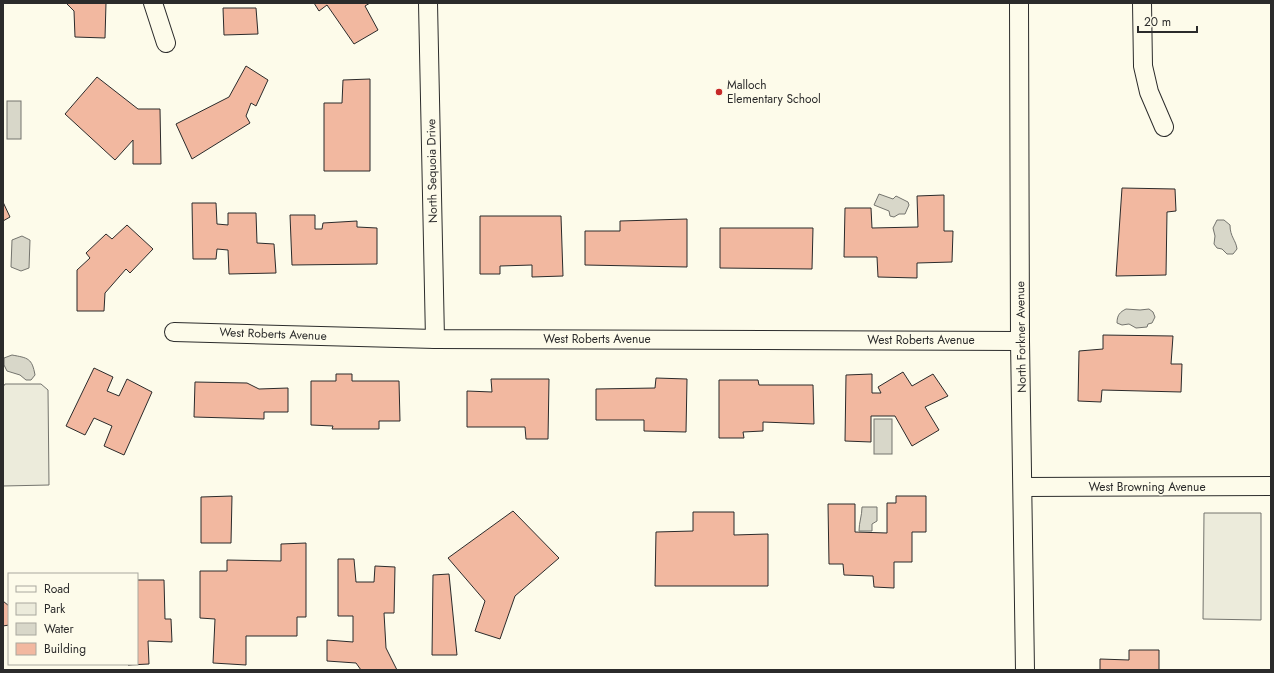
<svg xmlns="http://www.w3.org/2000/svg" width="1274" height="673" viewBox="0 0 1274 673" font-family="Jost,sans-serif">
  <rect width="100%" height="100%" fill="#fdfbea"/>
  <g fill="#ecebdb" stroke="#74746e">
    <polygon points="5,384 41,384 48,390 49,485 3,486 3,387"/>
    <polygon points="1204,513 1261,513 1261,620 1203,619"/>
  </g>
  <g fill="#d8d7c9" stroke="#74746e">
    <rect x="7" y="101" width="14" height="38"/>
    <polygon points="879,194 893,199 896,196 908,202 909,205 905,214 899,214 894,217 890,216 889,211 874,205"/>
    <path d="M1217,220H1224L1230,225C1230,237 1236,240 1237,249L1233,254H1227L1222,249L1217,248L1214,244L1215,236L1213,228Z"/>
    <polygon points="22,236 30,240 29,268 21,271 11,267 12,240"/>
    <path d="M1126,309L1140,310L1149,309L1153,312L1155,317L1152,323L1148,324L1147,327L1136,328L1129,324L1122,325L1117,323C1117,315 1120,312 1126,309Z"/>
    <path d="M12,355C28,358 32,358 35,375L31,380H26L20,375L7,371L4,365V358Z"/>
    <rect x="874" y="419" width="18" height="35"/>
    <path d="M862,507H877V521L872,524V531H859C859,522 862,516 862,507Z"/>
  </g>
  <g fill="#f2b8a0" stroke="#2b2b2b">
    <polygon points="66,3 106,3 105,38 75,37 74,11"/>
    <polygon points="314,3 370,3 365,6 378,30 354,44 327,5 319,11"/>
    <polygon points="223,8 256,8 258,34 224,35"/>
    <polygon points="246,66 268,80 256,106 251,103 246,116 250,123 192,159 176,124 229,97"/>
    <polygon points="97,77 138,109 160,109 161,164 133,164 133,140 115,160 65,114"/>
    <polygon points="370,79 370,171 324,171 324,103 342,103 343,80"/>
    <polygon points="1122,188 1175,189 1176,211 1167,212 1166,275 1116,276"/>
    <polygon points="944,195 944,231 953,231 952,262 917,263 917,278 878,277 877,257 844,257 845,208 871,208 872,228 918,227 917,196"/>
    <polygon points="3,202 10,217 3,221"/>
    <polygon points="192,203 216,203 217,224 228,225 228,213 256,213 257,243 274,244 276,273 229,274 228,250 217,249 216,259 193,259"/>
    <polygon points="290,215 315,215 315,229 322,229 323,223 357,221 357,227 377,228 377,264 292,265"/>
    <polygon points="480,216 561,216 563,276 532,277 532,265 500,266 500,274 480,274"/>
    <polygon points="687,219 687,267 585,265 585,231 620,231 620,221"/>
    <polygon points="127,225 153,249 130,273 126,269 105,293 104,311 77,311 77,270 90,258 86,253 106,234 112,239"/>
    <polygon points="720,228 813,228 812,269 720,268"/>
    <polygon points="1103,335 1173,336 1171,364 1182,364 1181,392 1102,390 1101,402 1078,401 1079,351 1103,349"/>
    <polygon points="94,368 113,377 107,391 119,396 127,379 152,392 124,455 104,446 112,426 94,418 85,435 66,426"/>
    <polygon points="903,372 912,386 933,374 948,396 925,407 939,430 912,446 895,416 871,416 871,442 845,441 846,375 872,374 872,393 881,393 878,387"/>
    <polygon points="336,374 352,374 352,381 399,381 400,421 379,421 379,429 332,429 333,426 311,425 311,381 336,381"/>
    <polygon points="656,378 687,379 686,432 644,431 644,420 596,420 596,389 655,388"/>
    <polygon points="491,379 549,379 548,439 526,439 525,427 467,427 467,391 492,392"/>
    <polygon points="719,380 758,380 759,385 813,385 814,424 763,422 763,431 743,432 744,438 719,438"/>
    <polygon points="195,382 247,383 259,389 288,388 288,412 264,412 264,419 194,417"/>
    <polygon points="232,496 231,543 201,543 201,497"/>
    <polygon points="896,496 926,496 926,532 912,532 912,562 894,562 894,588 874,587 873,576 844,575 843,564 829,564 828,504 855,504 855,532 887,533 887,503 896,503"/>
    <polygon points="513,511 559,558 515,596 500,639 475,631 485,601 448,558"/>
    <polygon points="693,512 734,512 734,535 768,534 768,586 655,586 656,532 693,531"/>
    <polygon points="306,543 306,617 297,617 297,636 246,636 246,665 213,663 215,619 200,618 200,571 227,571 227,560 281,561 281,544"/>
    <polygon points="338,559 354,559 356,582 374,582 375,566 395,567 394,613 384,613 386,648 397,670 361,670 356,663 327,661 327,640 353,642 353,616 338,616"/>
    <polygon points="449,574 457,655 432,655 433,575"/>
    <polygon points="137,580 164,580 165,619 171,619 172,642 148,641 149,664 128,665 137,664"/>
    <polygon points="3,601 9,606 9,625 3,626"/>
    <polygon points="1129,650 1159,650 1159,670 1100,670 1100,659 1129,660"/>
  </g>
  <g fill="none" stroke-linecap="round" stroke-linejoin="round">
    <defs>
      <g id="street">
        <polyline points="153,3 166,43"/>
        <polyline points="428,3 435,339"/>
        <polyline points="1019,3 1020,341 1025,670"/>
        <polyline points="1142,3 1143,66 1149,92 1164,127"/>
        <polyline points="174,332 435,339 1020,341"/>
        <polyline points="1023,487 1271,486"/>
      </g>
    </defs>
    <use href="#street" stroke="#2b2b2b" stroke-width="20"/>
    <use href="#street" stroke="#fdfbea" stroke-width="18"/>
  </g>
  <circle fill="#c62828" stroke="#fdfbea" stroke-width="1.5" cx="719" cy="92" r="4"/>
  <g text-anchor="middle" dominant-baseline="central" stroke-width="3" stroke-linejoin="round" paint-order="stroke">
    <g font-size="12" fill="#2b2b2b" stroke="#fdfbea" text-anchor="start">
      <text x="727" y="85">Malloch<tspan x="727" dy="14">Elementary School</tspan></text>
    </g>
    <g font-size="12" fill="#2b2b2b" stroke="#fdfbea">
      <text transform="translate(432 171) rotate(-91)">North Sequoia Drive</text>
      <text transform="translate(273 334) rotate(2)">West Roberts Avenue</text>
      <text transform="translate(1021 337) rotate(-91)">North Forkner Avenue</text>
      <text x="597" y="339">West Roberts Avenue</text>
      <text x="921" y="340">West Roberts Avenue</text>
      <text x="1147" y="487">West Browning Avenue</text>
    </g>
  </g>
  <rect width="1274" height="673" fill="none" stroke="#2b2b2b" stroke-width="8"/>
  <rect x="8" y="573" width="130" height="92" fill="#fdfbea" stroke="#a9a89e"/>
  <rect x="16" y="586" width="20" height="6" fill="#fdfbea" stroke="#a9a89e"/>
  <text x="44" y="593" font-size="12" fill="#2b2b2b">Road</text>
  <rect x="16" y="603" width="20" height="12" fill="#ecebdb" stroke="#a9a89e"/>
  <text x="44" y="613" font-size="12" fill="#2b2b2b">Park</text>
  <rect x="16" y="623" width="20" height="12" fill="#d8d7c9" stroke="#a9a89e"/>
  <text x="44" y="633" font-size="12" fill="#2b2b2b">Water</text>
  <rect x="16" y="643" width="20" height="12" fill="#f2b8a0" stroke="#a9a89e"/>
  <text x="44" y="653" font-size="12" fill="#2b2b2b">Building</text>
  <path d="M1138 26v6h59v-6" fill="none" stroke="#2b2b2b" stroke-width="2"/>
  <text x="1144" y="26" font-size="12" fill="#2b2b2b" stroke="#fdfbea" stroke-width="3" paint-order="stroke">20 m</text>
</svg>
